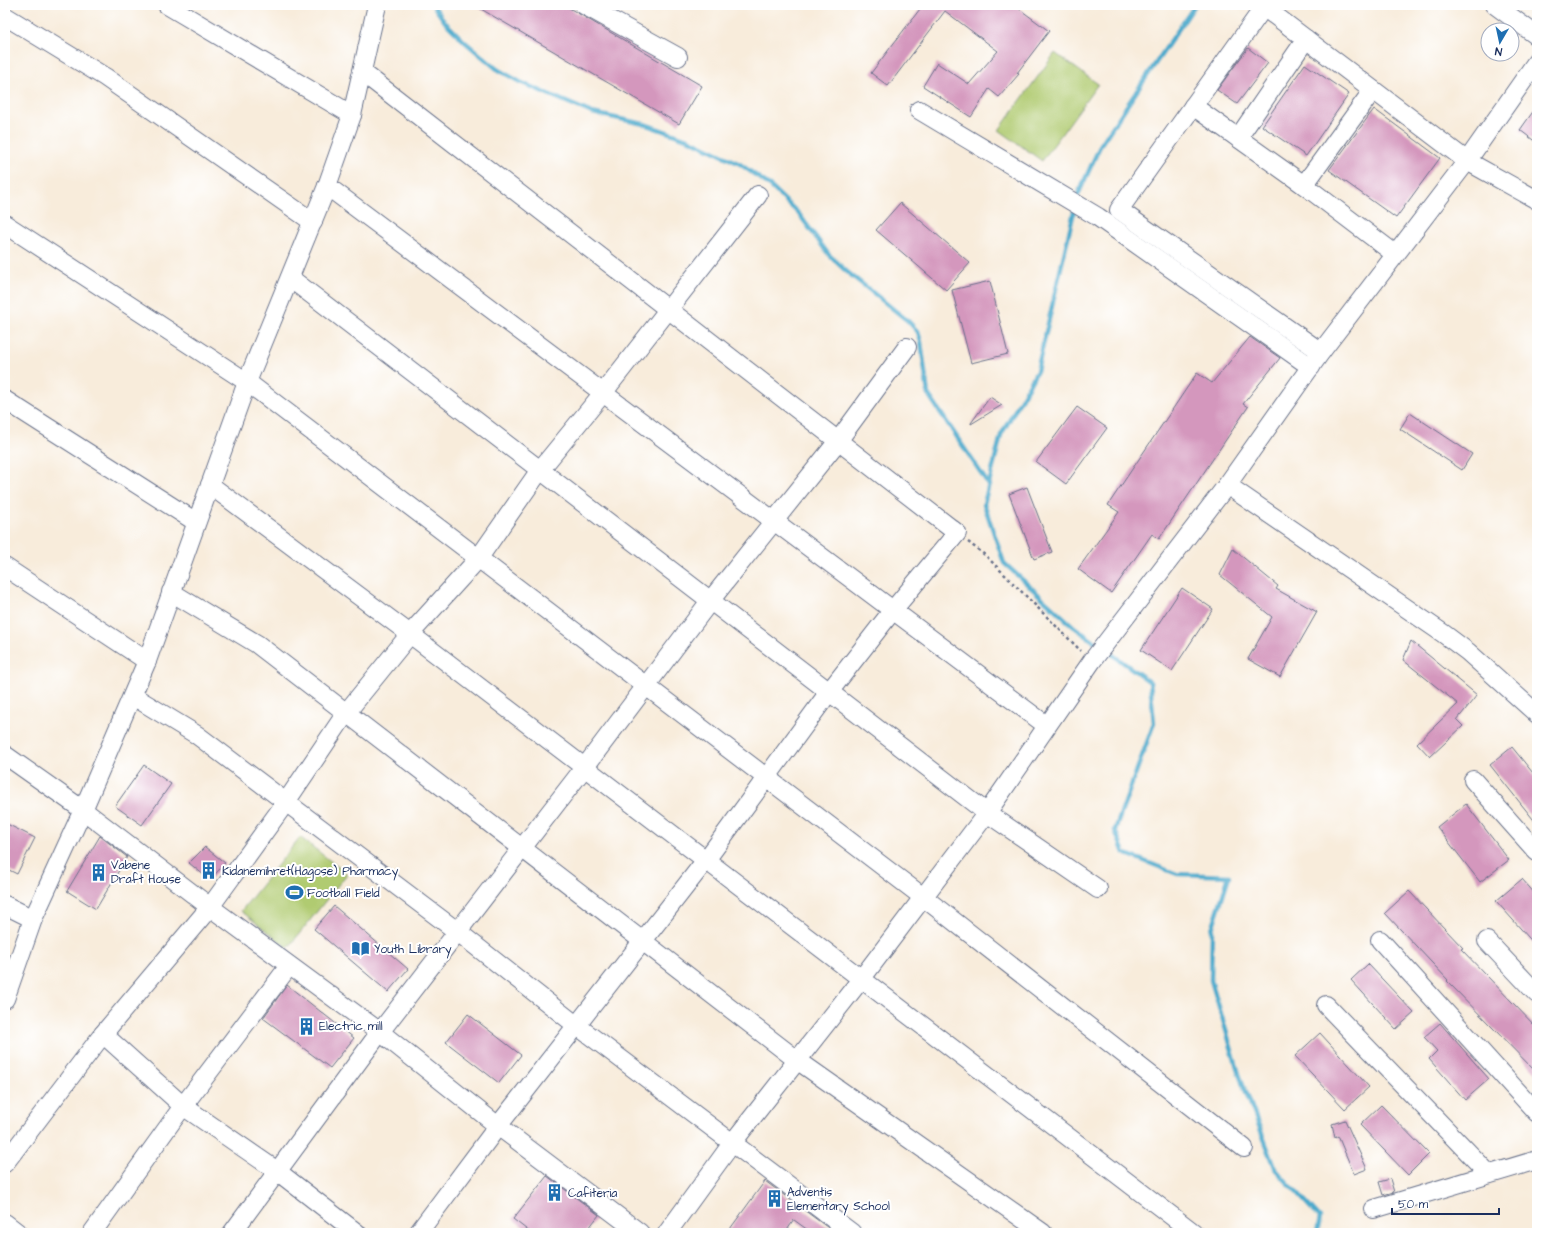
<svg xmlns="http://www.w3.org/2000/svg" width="1542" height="1238" viewBox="0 0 1542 1238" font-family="'Architects Daughter',sans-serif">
  <rect width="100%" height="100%" fill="#fff"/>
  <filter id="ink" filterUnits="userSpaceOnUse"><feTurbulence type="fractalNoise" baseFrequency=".025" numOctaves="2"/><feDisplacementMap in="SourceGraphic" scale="8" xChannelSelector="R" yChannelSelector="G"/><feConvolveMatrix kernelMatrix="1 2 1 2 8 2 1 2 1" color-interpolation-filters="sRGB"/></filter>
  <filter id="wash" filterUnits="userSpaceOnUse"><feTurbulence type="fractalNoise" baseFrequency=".012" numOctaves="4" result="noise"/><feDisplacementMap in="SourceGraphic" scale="16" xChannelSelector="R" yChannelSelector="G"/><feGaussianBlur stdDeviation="0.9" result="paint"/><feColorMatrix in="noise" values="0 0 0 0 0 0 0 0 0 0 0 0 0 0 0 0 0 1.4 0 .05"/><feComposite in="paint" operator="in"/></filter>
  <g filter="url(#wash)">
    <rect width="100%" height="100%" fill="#f8ecdb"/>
    <g fill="#b0cb71" stroke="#667d68">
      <polygon points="1055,53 1098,84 1042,161 999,130"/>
      <polygon points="300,837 347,874 288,948 241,911"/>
    </g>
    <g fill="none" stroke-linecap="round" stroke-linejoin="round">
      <g stroke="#4eaacc" stroke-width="4.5">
        <polyline points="433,5 445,22 465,42 497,69 520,82 592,113 644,124 690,140 740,164 769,185 799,214 829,255 846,271 908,321 918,332 921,342 928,394 989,485"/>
        <polyline points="1076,199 1101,144 1195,5"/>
        <polyline points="1075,207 1037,371 1001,435 984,504 1004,563 1073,626 1100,646"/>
        <polyline points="1106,650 1150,682 1154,723 1115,830 1124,853 1177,874 1229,876 1212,929 1211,980 1239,1074 1276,1170 1320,1218 1317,1233"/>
      </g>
    </g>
    <g id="blocks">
      <g fill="#d497bd">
        <polygon points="474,5 564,5 702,86 679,124"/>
        <polygon points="923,5 1014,5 1049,31 1017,73 1019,74 999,97 989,89 971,117 923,86 937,63 969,84 998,51 945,11 888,86 871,73"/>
        <polygon points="1248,48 1268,63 1237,104 1217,90"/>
        <polygon points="1305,64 1349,94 1306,156 1262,126"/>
        <polygon points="1537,106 1537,143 1520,130"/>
        <polygon points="1374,109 1440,158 1396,218 1329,170"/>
        <polygon points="900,203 970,263 946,290 876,230"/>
        <polygon points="990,281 1008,354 971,363 952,290"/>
        <polygon points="1250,337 1280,358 1243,404 1248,407 1159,539 1152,534 1111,593 1078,569 1119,512 1108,505 1197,373 1212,383"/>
        <polygon points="990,397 1002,405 971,424 971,423"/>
        <polygon points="1077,407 1107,428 1066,484 1036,462"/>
        <polygon points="1410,413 1472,454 1462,470 1400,429"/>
        <polygon points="1027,487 1052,552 1034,559 1009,494"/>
        <polygon points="1233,549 1278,586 1276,589 1317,612 1280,677 1248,659 1272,617 1220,575"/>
        <polygon points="1182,588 1213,609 1172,671 1141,650"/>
        <polygon points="1411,641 1477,695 1457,720 1463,726 1430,757 1417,743 1458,704 1403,660"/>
        <polygon points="1512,747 1537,778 1537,824 1490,765"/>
        <polygon points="144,765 171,784 142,825 115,806"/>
        <polygon points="1466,804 1509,860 1480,882 1437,827"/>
        <polygon points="5,823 35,838 17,874 5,868"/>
        <polygon points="100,836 127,857 96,909 67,891"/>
        <polygon points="205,847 225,863 210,880 189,863"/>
        <polygon points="1522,879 1537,896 1537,947 1496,901"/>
        <polygon points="1409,891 1463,948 1461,949 1537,1028 1537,1073 1447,981 1448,980 1385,913"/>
        <polygon points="334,906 408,969 388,992 314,929"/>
        <polygon points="1368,964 1414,1013 1396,1029 1351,980"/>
        <polygon points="287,985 354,1038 330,1068 263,1018"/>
        <polygon points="468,1014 521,1055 499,1083 446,1042"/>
        <polygon points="1440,1023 1489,1079 1465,1100 1429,1059 1437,1051 1424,1037"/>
        <polygon points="1320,1033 1369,1087 1345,1109 1295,1056"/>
        <polygon points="1381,1105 1429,1154 1408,1175 1360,1125"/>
        <polygon points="1345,1120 1367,1169 1354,1174 1338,1136 1335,1138 1332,1124"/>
        <polygon points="547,1176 599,1215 585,1233 531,1233 513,1219"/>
        <polygon points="1390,1179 1394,1192 1383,1195 1379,1182"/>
        <polygon points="765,1181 835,1233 812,1233 794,1220 785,1233 727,1233"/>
      </g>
    </g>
  </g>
  <g filter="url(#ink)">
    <use href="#blocks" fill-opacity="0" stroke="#68718a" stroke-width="1"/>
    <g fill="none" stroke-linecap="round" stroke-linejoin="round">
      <defs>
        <g id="minor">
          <polyline points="167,5 352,115"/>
          <polyline points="584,5 678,57"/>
          <polyline points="1261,5 1467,161 1537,200"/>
          <polyline points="1495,5 1537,36"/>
          <polyline points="1264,7 1119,210 1321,352"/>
          <polyline points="5,16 105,77 313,222"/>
          <polyline points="362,72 957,533 893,610 829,692 706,860 498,1126 418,1233"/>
          <polyline points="1193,106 1304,185 1395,254"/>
          <polyline points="919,110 1098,217 1311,367"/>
          <polyline points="1238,138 1306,39"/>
          <polyline points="1304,185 1373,90"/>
          <polyline points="327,186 1046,725"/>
          <polyline points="5,224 247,382 923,897 1244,1148"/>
          <polyline points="290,278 987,813 1098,889"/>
          <polyline points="5,400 196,522"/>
          <polyline points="210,485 410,634 1194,1233"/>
          <polyline points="1227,485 1444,634 1468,652 1537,714"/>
          <polyline points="5,567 147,661"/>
          <polyline points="171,592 257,644 797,1060 1043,1233"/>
          <polyline points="133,696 197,735 458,932 576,1025 852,1233"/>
          <polyline points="5,755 83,810 210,907 380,1032 498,1126 640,1233"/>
          <polyline points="1473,780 1537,852"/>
          <polyline points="5,905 33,919"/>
          <polyline points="1380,940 1537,1113"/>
          <polyline points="1487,941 1537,994"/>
          <polyline points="5,999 33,919 83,810 147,661 247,382 327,186 352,115 377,5"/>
          <polyline points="1326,1005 1489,1174"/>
          <polyline points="103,1034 183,1106 277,1171 357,1233"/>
          <polyline points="5,1163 103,1034 210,907 286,802 346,713 410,634 478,559 540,470 603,393 758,195"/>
          <polyline points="1374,1209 1537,1160"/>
          <polyline points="5,1223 18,1233"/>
          <polyline points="92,1233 183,1106 289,966"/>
          <polyline points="232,1233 380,1032 584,768 710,601 838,441 907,347"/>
          <polyline points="667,1233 733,1142 862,978 987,813 1092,661 1227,485 1321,352 1467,161 1537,61"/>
        </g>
      </defs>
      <use href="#minor" stroke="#68718a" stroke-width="20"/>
      <polyline stroke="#68718a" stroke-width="2.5" stroke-dasharray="3 3" stroke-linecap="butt" points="968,542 985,555 1081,651"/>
      <use href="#minor" stroke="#fff" stroke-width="18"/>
    </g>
  </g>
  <defs>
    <symbol id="building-bare" viewBox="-9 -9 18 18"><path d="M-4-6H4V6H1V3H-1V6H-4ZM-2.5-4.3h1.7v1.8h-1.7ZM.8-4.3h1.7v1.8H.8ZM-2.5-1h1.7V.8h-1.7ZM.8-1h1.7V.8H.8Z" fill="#1f6fb2" stroke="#fff" stroke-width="2.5" paint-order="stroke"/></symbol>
    <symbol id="stadium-bare" viewBox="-9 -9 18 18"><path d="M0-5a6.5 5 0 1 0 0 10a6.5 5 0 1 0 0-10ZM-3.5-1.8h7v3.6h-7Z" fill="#1f6fb2" stroke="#fff" stroke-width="2.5" paint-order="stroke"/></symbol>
    <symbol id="library-bare" viewBox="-9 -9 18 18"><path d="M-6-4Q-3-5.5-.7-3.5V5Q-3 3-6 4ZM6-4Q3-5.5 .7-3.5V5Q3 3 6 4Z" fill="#1f6fb2" stroke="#fff" stroke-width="2.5" paint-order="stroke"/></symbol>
  </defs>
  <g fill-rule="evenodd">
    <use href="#building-bare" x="196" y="858" width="25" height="25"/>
    <use href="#building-bare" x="86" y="860" width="25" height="25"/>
    <use href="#stadium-bare" x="282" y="880" width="25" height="25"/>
    <use href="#library-bare" x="348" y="936" width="25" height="25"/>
    <use href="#building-bare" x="294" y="1014" width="25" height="25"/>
    <use href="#building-bare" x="542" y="1180" width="25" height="25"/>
    <use href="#building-bare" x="762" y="1186" width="25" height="25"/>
  </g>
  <g text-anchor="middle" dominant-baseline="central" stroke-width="4" stroke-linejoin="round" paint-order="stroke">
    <g font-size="12" fill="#1b2f5e" stroke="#fff" text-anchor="start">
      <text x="111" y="865">Vabene<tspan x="111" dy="14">Draft House</tspan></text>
      <text x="222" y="871">Kidanemihret(Hagose) Pharmacy</text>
      <text x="307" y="893">Football Field</text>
      <text x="374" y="949">Youth Library</text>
      <text x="319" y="1026">Electric mill</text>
      <text x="787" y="1192">Adventis<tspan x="787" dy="14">Elementary School</tspan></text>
      <text x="568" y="1193">Cafiteria</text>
    </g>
  </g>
  <rect width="1542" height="1238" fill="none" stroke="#fff" stroke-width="20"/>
  <g transform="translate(1500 42) rotate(189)"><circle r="19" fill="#ffffff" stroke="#a4acbf"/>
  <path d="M0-3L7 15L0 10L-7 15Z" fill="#1f6fb2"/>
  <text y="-6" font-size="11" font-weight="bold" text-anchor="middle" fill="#1b2f5e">N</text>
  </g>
  <path d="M1392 1208v6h107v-6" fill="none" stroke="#1b2f5e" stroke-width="2"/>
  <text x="1398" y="1208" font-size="12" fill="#1b2f5e" stroke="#ffffff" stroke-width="3" paint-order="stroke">50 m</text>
</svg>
